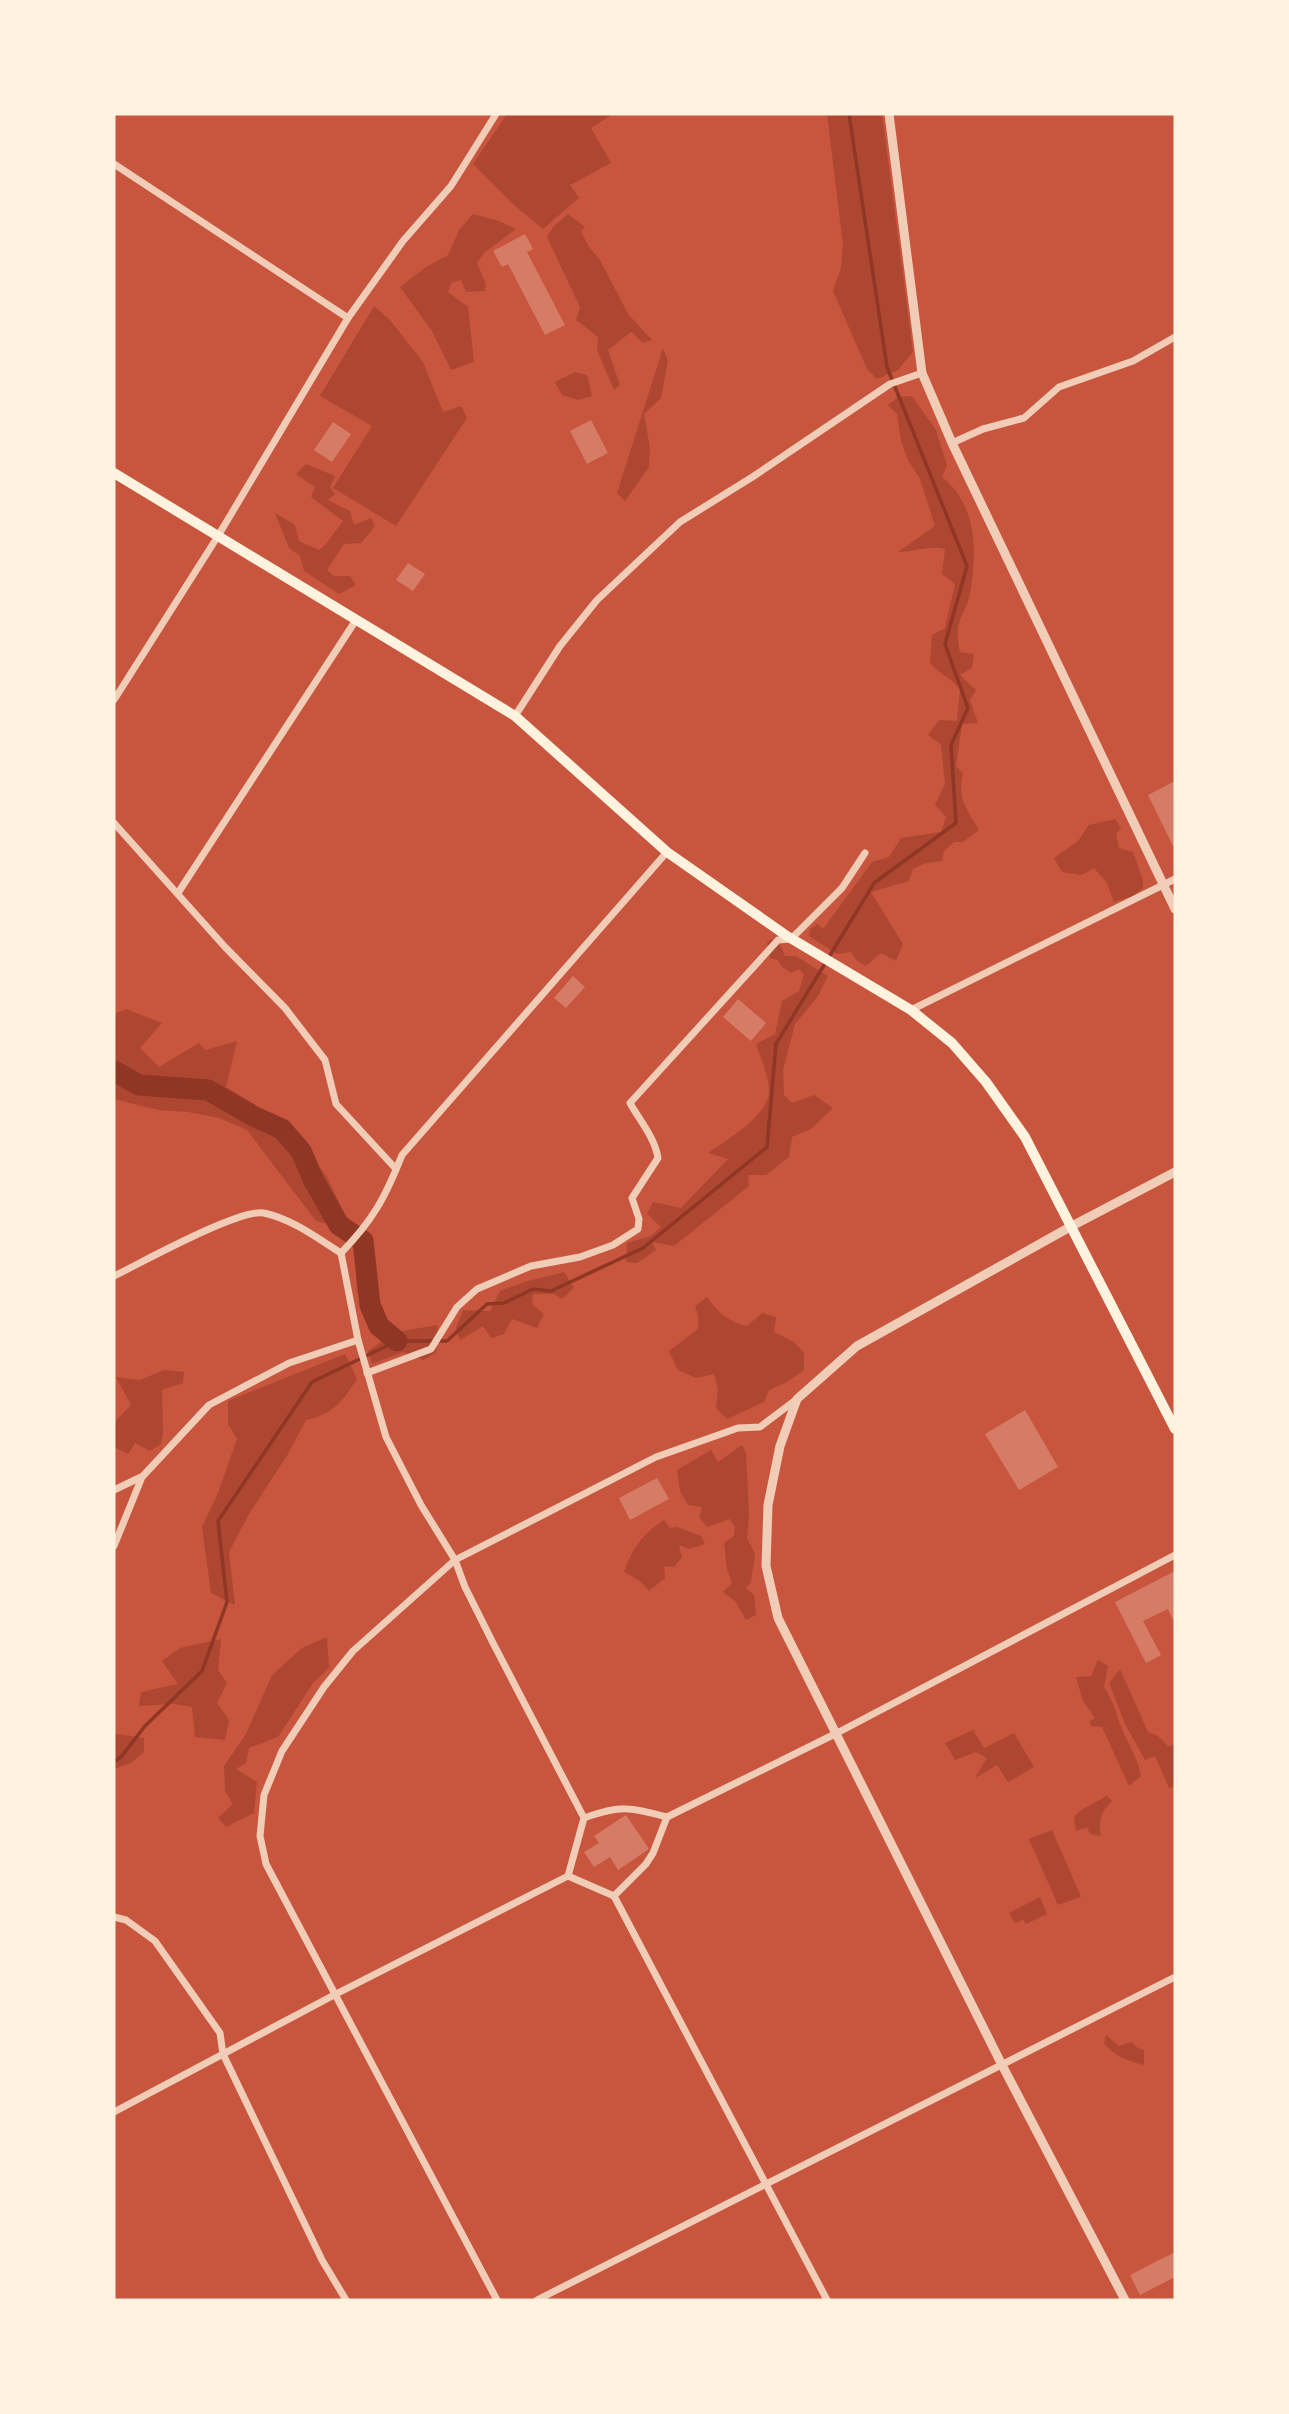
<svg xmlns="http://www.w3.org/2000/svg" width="1289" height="2414" viewBox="0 0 1289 2414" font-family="'IBM Plex Sans',sans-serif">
  <rect width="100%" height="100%" fill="#c8553d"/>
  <g fill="#ae4732">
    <polygon points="507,114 613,114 591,128 611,163 570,185 579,198 543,229 513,204 473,164"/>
    <polygon points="827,114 882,114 913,352 898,370 877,379 867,369 833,291 841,268 843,245"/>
    <polygon points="473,214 499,221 516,229 484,253 477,263 486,284 485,291 466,292 461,280 451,283 448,292 468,307 474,362 451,370 432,331 400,287 426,267 448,255 459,230"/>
    <polygon points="568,214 585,227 581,231 589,247 600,260 628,314 652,340 643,343 631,332 608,350 620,385 614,390 597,350 598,337 576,320 580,307 547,237 553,227"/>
    <polygon points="374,306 389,319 423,362 443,412 461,406 467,418 396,526 333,488 372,426 320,396"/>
    <polygon points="663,348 668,361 661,398 644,414 650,448 649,467 625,501 617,493"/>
    <polygon points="575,372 587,375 592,396 578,400 562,395 555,382"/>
    <path d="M912,396L936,430L947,465L942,477C976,504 977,548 971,588C967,616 952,618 960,652L974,654L972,668L960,675L976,690L970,700L978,723L962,724L956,766L963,773C957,800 966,807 979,830L963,842H954L944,851L942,861L926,863L913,869L909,881L871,892L903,944L896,961L881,953L866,966L856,960L851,952L837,954L809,936L810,929L818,924L823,929L872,862L889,857L901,838L941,832L946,817L935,805L945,784L941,745L928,735L939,720L957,721L960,689C951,678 939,674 930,663L932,635L945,628L955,584L942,574L945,549C929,545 915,552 898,552L935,526L920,479L908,460L901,441L897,414L888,405L898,397Z"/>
    <polygon points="306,464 335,476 330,487 335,494 328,500 350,511 354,525 371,518 375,526 361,543 344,544 327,570 334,576 350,576 356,585 339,594 304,571 300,556 289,548 275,513 295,525 299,541 319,550 326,544 343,521 311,497 315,487 296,474"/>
    <polygon points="1115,819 1121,828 1116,834 1119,848 1133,852 1143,880 1143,888 1133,896 1114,902 1107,883 1094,868 1082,875 1062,872 1054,858 1078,841 1089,825"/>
    <path d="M771,939L781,946L785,956H796L828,976L818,996L795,1024L783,1070L784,1095L792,1103L814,1095L833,1108L811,1129L792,1137L789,1157L766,1175H748L749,1186L674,1246L652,1242L656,1250L637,1263L626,1262L627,1243L651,1236L661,1227L647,1214L653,1202L681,1208L728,1159L708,1153C725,1141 768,1116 769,1092C769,1076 761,1059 756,1044L775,1034L782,1001L799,991L804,974L799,969L791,973L781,966L778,960L770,958L767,943Z"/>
    <polygon points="126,1009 162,1023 140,1048 159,1067 199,1043 205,1050 237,1041 226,1087 286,1124 327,1177 343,1211 328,1224 316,1221 247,1130 219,1118 188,1112 158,1110 114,1099 114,1014"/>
    <polygon points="364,1236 371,1236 372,1279 357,1293 355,1250"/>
    <polygon points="564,1272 574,1288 562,1299 554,1294 533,1294 532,1304 544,1314 537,1328 512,1319 504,1334 491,1338 483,1326 460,1340 456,1328 463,1310 490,1311 500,1291 524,1282"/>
    <polygon points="375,1296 383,1320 402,1331 438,1325 436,1353 423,1360 403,1352 372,1364 368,1351 385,1339 375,1332 363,1300"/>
    <path d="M707,1297C717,1312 729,1322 747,1326L762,1313L776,1317L774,1332L794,1342L804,1353V1370L787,1382L769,1390L764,1402L727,1419L716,1408L718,1389L714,1374L696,1378L678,1370L669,1351L698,1329V1315L695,1306Z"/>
    <path d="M345,1354L357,1379C343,1401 332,1415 306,1420L288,1454L249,1514L229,1552L235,1605L211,1593L202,1527L218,1493L237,1439L228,1424V1401Z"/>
    <polygon points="164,1370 184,1372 183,1383 162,1390 163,1433 161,1444 150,1451 135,1443 128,1454 114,1447 114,1423 131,1405 116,1377 140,1380"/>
    <polygon points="742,1445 746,1453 749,1515 747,1538 755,1554 751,1582 746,1588 754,1595 756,1615 746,1620 735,1601 723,1592 732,1583 727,1569 724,1543 734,1536 735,1527 730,1519 707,1527 699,1517 702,1507 688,1505 680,1491 677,1470 711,1450 718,1462"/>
    <path d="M664,1520L670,1528L677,1527L701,1536L705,1544L689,1549L679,1545L682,1557L674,1567L664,1566L665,1578L649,1591L640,1581L624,1572C632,1549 643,1533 664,1520Z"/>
    <polygon points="327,1637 329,1668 313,1683 278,1737 249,1748 246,1763 236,1769 257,1782 254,1813 226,1827 218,1818 233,1804 225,1791 224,1766 246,1734 272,1675 302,1648"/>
    <polygon points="221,1639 218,1670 227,1683 217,1703 229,1720 225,1740 195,1737 192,1707 174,1704 139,1706 141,1692 178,1684 162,1661 180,1648"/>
    <path d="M1098,1660L1108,1666L1104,1687C1115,1704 1115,1711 1122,1729C1129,1747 1137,1755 1141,1776L1129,1786L1102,1727L1091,1726L1090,1721L1095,1718L1083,1701L1076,1677L1091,1676Z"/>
    <polygon points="1120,1669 1148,1732 1158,1736 1168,1746 1175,1745 1175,1786 1169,1788 1155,1756 1145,1760 1125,1724 1109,1683"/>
    <polygon points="973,1730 984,1748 1014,1733 1034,1767 1008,1782 997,1765 975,1778 987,1758 976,1752 955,1760 945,1743"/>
    <polygon points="115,1734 144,1738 144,1752 131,1763 114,1769"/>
    <path d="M1107,1796L1112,1801C1101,1812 1098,1820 1101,1836L1090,1834L1087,1827L1076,1831L1074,1817L1081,1810Z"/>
    <polygon points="1052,1830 1081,1897 1058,1905 1029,1839"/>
    <polygon points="1040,1897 1047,1914 1026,1924 1023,1920 1015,1923 1009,1913"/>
    <path d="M1106,2035L1119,2046L1132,2042L1136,2047L1144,2050V2065C1128,2061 1115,2057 1104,2043Z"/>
  </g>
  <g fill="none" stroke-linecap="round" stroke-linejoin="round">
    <polyline stroke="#8f3625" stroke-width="3.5" points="114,1762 121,1757 145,1726 202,1671 227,1602 218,1521 312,1382 397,1341 447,1341 487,1304 504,1303 533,1289 551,1291 643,1248 767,1147 776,1044 874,883 956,823 951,745 968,708 945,644 967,566 887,367 849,114"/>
    <polyline stroke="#8f3625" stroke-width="21" points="114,1071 139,1085 208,1090 253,1116 282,1129 301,1151 313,1179 339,1225 363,1241 370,1305 379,1326 397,1341"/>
  </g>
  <g fill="#d67c66">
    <polygon points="525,234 533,249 527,252 565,325 545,335 508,264 502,267 493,251"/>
    <polygon points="591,420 608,453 587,464 570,431"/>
    <polygon points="333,422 351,434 332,462 314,450"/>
    <polygon points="408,563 425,574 413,591 396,580"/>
    <polygon points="1175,781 1175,850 1148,795"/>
    <polygon points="573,976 585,987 566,1008 554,998"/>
    <polygon points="738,999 766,1023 751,1041 723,1017"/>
    <polygon points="1025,1410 1058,1467 1019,1490 985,1434"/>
    <polygon points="657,1478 669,1499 630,1520 619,1498"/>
    <polygon points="1175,1571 1175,1624 1168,1609 1143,1621 1161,1655 1146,1663 1115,1602"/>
    <polygon points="626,1815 649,1849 618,1870 610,1857 594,1867 584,1852 599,1843 594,1836"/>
    <polygon points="1175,2252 1175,2277 1140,2295 1130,2275"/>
  </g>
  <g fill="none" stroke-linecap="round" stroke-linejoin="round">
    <g stroke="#f1ccb7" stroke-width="7">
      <polyline points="114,164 348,318"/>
      <polyline points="952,443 983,429 1024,418 1059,387 1133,361 1175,337"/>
      <polyline points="114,700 218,536 348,318 403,241 451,186 496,114"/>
      <polyline points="515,716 560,646 597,600 680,522 754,476 890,384 922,373"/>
      <polyline points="114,823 225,947 285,1008 325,1060 336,1104 396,1169"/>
      <polyline points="178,893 356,620"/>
      <polyline points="911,1010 1175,879"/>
      <polyline points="341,1253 358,1340 386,1437 421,1505 455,1560 465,1587 493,1643 584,1818"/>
      <path d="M114,1276C141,1263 240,1208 264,1213C292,1219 317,1238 341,1253C373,1220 385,1198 402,1155L667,852"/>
      <path d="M367,1373L431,1349L457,1307L477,1289L531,1266L580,1257L613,1245L638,1229L639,1219L632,1198L658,1158C655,1138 640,1121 630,1103L778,940L791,939L842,888L865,853"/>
      <polyline points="114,1490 141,1477"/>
      <polyline points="114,1546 142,1477 209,1405 289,1363 358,1340"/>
      <path d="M584,1818C621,1805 629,1807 667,1817L837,1733L1175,1555"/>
      <polyline points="568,1876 614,1896"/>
      <polyline points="614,1896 827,2300"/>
      <polyline points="614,1896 646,1864 653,1853 667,1817"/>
      <polyline points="114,1917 126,1920 155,1941 220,2033 223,2054 322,2260 346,2300"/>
      <polyline points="114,2112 336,1994 568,1876 584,1818"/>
      <polyline points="497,2300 266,1864 260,1836 264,1795 282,1751 324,1687 353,1651 455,1560 656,1457 738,1428 760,1427 797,1399"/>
      <polyline points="537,2300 1175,1977"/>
    </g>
    <g stroke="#f1ccb7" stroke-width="9">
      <polyline points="889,114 922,373 952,443 1175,909"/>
      <polyline points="1125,2300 1002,2065 778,1618 766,1566 768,1505 780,1446 797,1399 857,1346 1070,1227 1175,1172"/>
    </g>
    <polyline stroke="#fff3e0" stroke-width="10" points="114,473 515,716 667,852 787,936 911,1010 952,1043 986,1082 1025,1137 1175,1429"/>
  </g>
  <rect width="1289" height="2414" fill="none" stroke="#fff3e0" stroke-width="231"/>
</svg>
